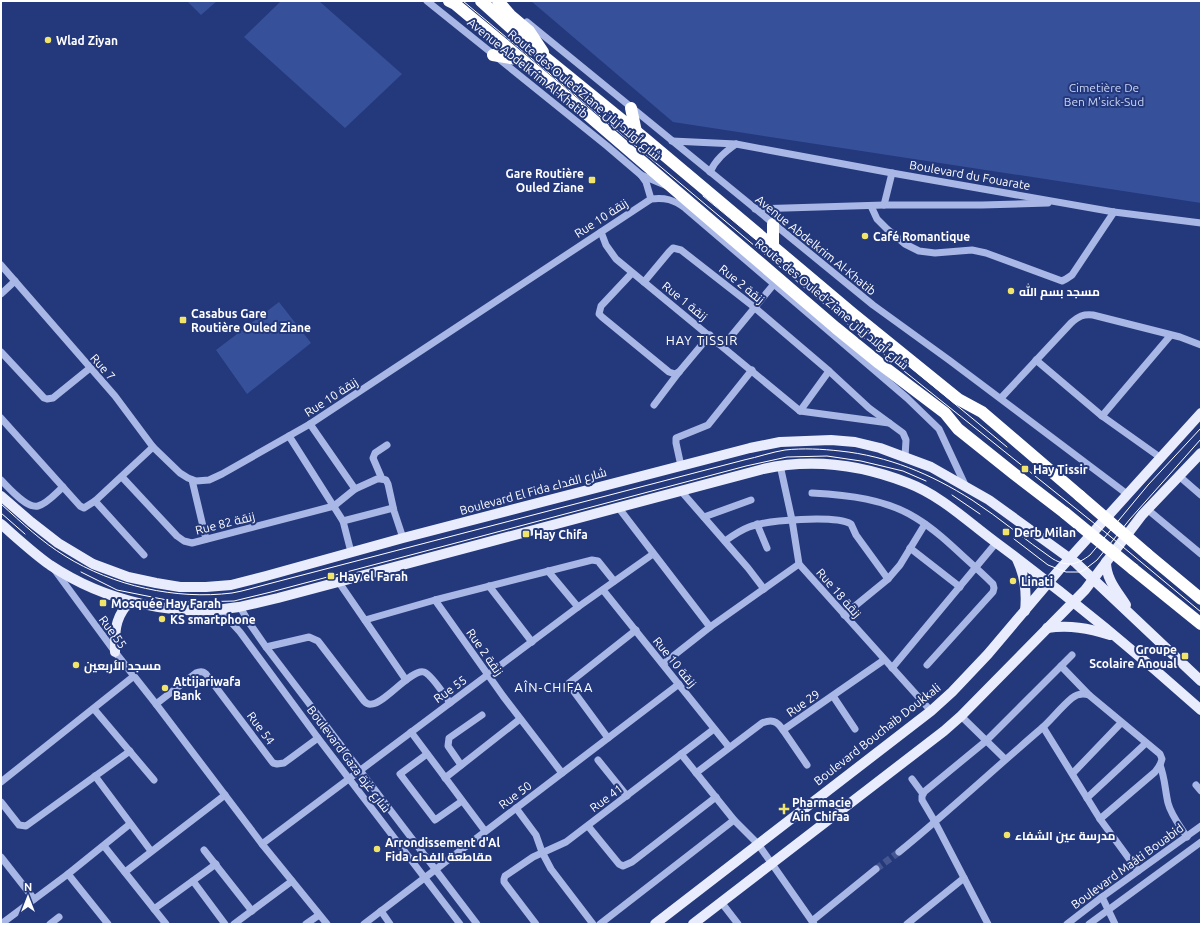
<svg xmlns="http://www.w3.org/2000/svg" width="1202" height="925" viewBox="0 0 1202 925" font-family="Ubuntu,Cairo,sans-serif">
  <rect width="100%" height="100%" fill="#24387c"/>
  <g fill="#37509a">
    <polygon points="187,1 217,1 201,15"/>
    <polygon points="281,1 319,1 402,74 345,128 244,37"/>
    <polygon points="531,1 1201,1 1201,203 673,122"/>
    <polygon points="279,302 311,343 247,394 216,350"/>
  </g>
  <g fill="none" stroke-linecap="round" stroke-linejoin="round">
    <polyline stroke="#455690" stroke-width="7" stroke-dasharray="7 3.5" stroke-linecap="butt" points="876,869 899,852"/>
    <g stroke="#a8b7e5" stroke-width="7">
      <polyline points="427,1 607,146 641,175 665,185"/>
      <polyline points="527,22 873,305 949,360 1127,494"/>
      <polyline points="672,141 736,144 892,173 1114,212 1201,223"/>
      <path d="M710,172C716,159 725,152 736,144"/>
      <polyline points="641,175 646,182 651,199"/>
      <polyline points="884,205 892,173"/>
      <polyline points="871,206 877,219 887,229 905,244 919,251 935,253 972,250 986,253 1062,281 1066,279 1072,275 1114,212"/>
      <polyline points="755,209 884,205 982,205 1048,203"/>
      <polyline points="601,232 606,245 616,259 800,411 829,371"/>
      <path d="M1,265L115,396L153,447L180,473L188,478L196,481L209,480L222,474L310,424L651,199C665,197 674,200 685,208L907,398L939,429L966,487"/>
      <polyline points="632,273 601,306 599,314 602,317 669,372 675,374 679,372"/>
      <polyline points="644,282 669,252 673,248 681,250 754,307 829,371 869,408 903,433 906,440 905,457"/>
      <polyline points="1,294 15,281"/>
      <polyline points="723,346 774,284"/>
      <polyline points="1,352 44,398 47,399 53,398 90,368"/>
      <polyline points="1036,360 1102,416"/>
      <path d="M1001,398L1071,323C1079,316 1083,314 1093,315L1180,337L1201,345"/>
      <polyline points="654,405 679,372 710,335"/>
      <polyline points="800,411 889,423"/>
      <polyline points="1,418 80,506 84,508 95,501 153,447"/>
      <polyline points="310,424 355,489"/>
      <polyline points="289,436 343,521 351,552"/>
      <polyline points="387,445 375,453 373,458 382,479 386,480 388,484 394,511 403,538"/>
      <polyline points="1161,458 1102,416 1170,336"/>
      <polyline points="780,465 792,520 799,564 931,711"/>
      <polyline points="681,466 676,443 676,438 708,425 752,370"/>
      <polyline points="1179,476 1201,495"/>
      <polyline points="122,477 177,536 184,541 192,543 334,506 355,489 377,479 382,479"/>
      <path d="M1,480C9,488 27,509 38,506C47,504 56,493 63,487"/>
      <polyline points="192,480 206,539"/>
      <polyline points="681,491 748,568 764,589"/>
      <path d="M812,493C848,495 886,499 916,518C934,529 949,543 964,557C974,566 984,575 993,584L994,588L993,592L927,665"/>
      <polyline points="95,501 144,555"/>
      <polyline points="618,507 710,627"/>
      <polyline points="1147,509 1201,554"/>
      <polyline points="704,517 751,500"/>
      <polyline points="343,521 393,508"/>
      <polyline points="757,524 767,548"/>
      <path d="M725,541C732,536 741,530 749,527C767,520 835,515 851,524L856,535L888,579"/>
      <polyline points="910,548 960,587"/>
      <polyline points="54,569 115,652 156,704 262,844 327,924"/>
      <polyline points="548,571 578,607"/>
      <polyline points="338,581 406,680"/>
      <polyline points="489,586 532,642"/>
      <polyline points="603,590 729,747"/>
      <polyline points="435,600 503,696 562,773"/>
      <polyline points="240,607 250,624 266,647 477,924"/>
      <polyline points="219,609 240,632 318,738 460,924"/>
      <polyline points="844,615 888,579 900,565 925,524"/>
      <polyline points="365,620 435,600 592,560 598,561 614,581"/>
      <path d="M266,647L309,637L318,641L364,701C366,703 369,705 372,704C385,703 412,668 424,672C432,675 445,696 450,703"/>
      <polyline points="663,664 710,627 799,564"/>
      <polyline points="1061,666 1089,695 1160,754 1162,759 1160,765 1155,772 1100,819"/>
      <polyline points="892,668 996,543"/>
      <polyline points="833,696 855,729"/>
      <path d="M156,704L196,673C200,671 203,671 206,674L273,763L277,764L284,763L318,738"/>
      <polyline points="94,709 154,780"/>
      <polyline points="961,716 1005,759"/>
      <polyline points="1043,727 1100,819 1138,871"/>
      <polyline points="783,730 807,765"/>
      <polyline points="411,732 485,831"/>
      <polyline points="608,738 569,685 569,683 636,630"/>
      <polyline points="427,754 400,774 435,820 462,801"/>
      <polyline points="681,754 734,820 758,844 814,924"/>
      <polyline points="598,760 627,796"/>
      <polyline points="461,765 448,746 449,738 482,715"/>
      <path d="M1160,765C1165,778 1165,790 1168,803C1171,815 1180,826 1187,837"/>
      <path d="M696,773L762,723C772,719 777,721 783,730L884,660"/>
      <polyline points="1073,773 1121,723"/>
      <polyline points="95,776 151,851"/>
      <polyline points="445,778 520,719"/>
      <polyline points="912,779 923,794"/>
      <polyline points="1,782 134,676"/>
      <polyline points="1196,785 1201,791"/>
      <polyline points="1087,798 1146,743"/>
      <polyline points="1,802 19,825 26,826 130,751"/>
      <polyline points="516,808 536,835 542,852 551,869 593,924"/>
      <polyline points="588,826 619,864 623,866 632,862 716,797"/>
      <polyline points="262,844 578,607 653,554"/>
      <polyline points="104,846 166,924"/>
      <polyline points="204,850 252,911"/>
      <path d="M899,852C948,812 994,769 1042,728C1052,719 1061,707 1072,698C1077,694 1082,693 1089,695"/>
      <polyline points="1,857 34,899"/>
      <polyline points="125,872 225,795"/>
      <polyline points="68,874 108,924"/>
      <polyline points="193,881 225,924"/>
      <polyline points="1102,897 1115,924"/>
      <polyline points="721,902 738,924"/>
      <polyline points="154,909 216,864"/>
      <polyline points="381,911 390,924"/>
      <polyline points="812,921 876,869"/>
      <polyline points="1,924 68,874 130,824"/>
      <polyline points="50,924 59,917"/>
      <polyline points="234,924 292,881"/>
      <polyline points="306,924 319,915"/>
      <polyline points="364,924 679,684"/>
      <polyline points="536,924 504,882 504,879 505,876 533,857 566,842 714,729"/>
      <polyline points="600,924 734,820"/>
      <polyline points="907,924 964,878"/>
      <polyline points="988,924 935,822 922,800 922,796 924,792 986,741 1072,655"/>
      <polyline points="1067,924 1102,897 1201,826"/>
      <polyline points="1089,924 1201,842"/>
    </g>
    <g stroke="#e8ecfd" stroke-width="10">
      <polyline points="1,496 31,522 58,543 93,564 128,577 156,583 180,587 206,587 231,585 266,576 403,538 750,448 780,442 831,440 855,442 880,448 931,467 989,500 1076,563 1201,681"/>
      <path d="M1,524C17,538 33,553 50,565C104,601 175,618 239,607C252,604 265,601 278,598L763,469C812,458 862,465 908,483C942,496 969,523 998,544C1068,596 1136,652 1201,710"/>
      <path d="M1017,559C1025,576 1027,593 1025,611"/>
      <path d="M1106,562C1106,579 1117,591 1126,605"/>
      <path d="M1047,628C1070,625 1088,628 1110,635"/>
      <path d="M115,652C115,635 114,621 126,606L138,603"/>
      <polyline points="655,924 931,711 952,692 988,654 1059,570 1201,413"/>
      <polyline points="693,924 944,731 961,716 1085,590 1142,515 1201,453"/>
    </g>
    <g stroke="#fff" stroke-width="12">
      <polyline points="449,1 455,4 561,92 836,328 879,363 945,413 958,429 1013,473 1065,513"/>
      <polyline points="481,1 531,46 644,138 852,313 958,399 982,412 1080,496"/>
      <polyline points="498,1 510,15 529,31 543,52"/>
      <polyline points="493,55 522,60"/>
      <polyline points="631,108 636,132"/>
      <polyline points="773,247 773,224"/>
      <polyline points="1147,554 1201,599"/>
      <polyline points="1133,569 1201,624"/>
    </g>
    <g stroke="#fff" stroke-width="1">
      <polyline points="463,1 899,367 1105,532 1201,612"/>
      <polyline points="703,196 1007,447"/>
      <polyline points="952,495 980,514"/>
      <path d="M1,504C22,523 42,542 65,556C113,586 176,600 232,593C244,591 256,587 268,584L744,460C758,457 772,452 785,450C803,448 822,449 840,451C888,456 931,474 972,500C1000,518 1025,540 1053,559C1067,567 1077,565 1090,555L1148,485L1201,428"/>
      <polyline points="1,513 25,534"/>
      <polyline points="1014,539 1048,565 1066,572 1080,572 1084,570 1097,560 1130,519 1201,439"/>
      <polyline points="81,572 117,590 172,601 198,602 234,601 271,592 746,466 787,457 827,456 861,461 903,471 926,481"/>
    </g>
    <g stroke="#fff" stroke-width="12">
      <polyline points="1080,496 1147,554"/>
      <polyline points="1065,513 1133,569"/>
    </g>
  </g>
  <g fill="#f0e46b" stroke="#24387c" stroke-width="1.5">
    <circle cx="48" cy="40" r="4"/>
    <rect x="588" y="176" width="8" height="8" rx="2"/>
    <circle cx="865" cy="236" r="4"/>
    <circle cx="1011" cy="291" r="4"/>
    <rect x="179" y="316" width="8" height="8" rx="2"/>
    <rect x="1021" y="465" width="8" height="8" rx="2"/>
    <rect x="1002" y="528" width="8" height="8" rx="2"/>
    <rect x="522" y="530" width="8" height="8" rx="2"/>
    <rect x="327" y="572" width="8" height="8" rx="2"/>
    <circle cx="1013" cy="581" r="4"/>
    <rect x="99" y="599" width="8" height="8" rx="2"/>
    <circle cx="162" cy="619" r="4"/>
    <rect x="1181" y="652" width="8" height="8" rx="2"/>
    <circle cx="76" cy="665" r="4"/>
    <circle cx="165" cy="688" r="4"/>
    <path d="M782 803h4v4h4v4h-4v4h-4v-4h-4v-4h4z"/>
    <circle cx="1007" cy="835" r="4"/>
    <circle cx="377" cy="849" r="4"/>
  </g>
  <g text-anchor="middle" dominant-baseline="central" stroke-width="4" stroke-linejoin="round" paint-order="stroke">
    <g font-size="12" font-weight="bold" fill="#fff" stroke="#24387c" text-anchor="start">
      <text x="56" y="40">Wlad Ziyan</text>
      <text x="584" y="173" text-anchor="end">Gare Routière<tspan x="584" dy="14">Ouled Ziane</tspan></text>
      <text x="873" y="236">Café Romantique</text>
      <text x="1019" y="291">مسجد بسم الله</text>
      <text x="191" y="313">Casabus Gare<tspan x="191" dy="14">Routière Ouled Ziane</tspan></text>
      <text x="1033" y="469">Hay Tissir</text>
      <text x="1014" y="532">Derb Milan</text>
      <text x="534" y="534">Hay Chifa</text>
      <text x="339" y="576">Hay el Farah</text>
      <text x="1021" y="581">Linati</text>
      <text x="111" y="603">Mosquée Hay Farah</text>
      <text x="170" y="619">KS smartphone</text>
      <text x="1177" y="649" text-anchor="end">Groupe<tspan x="1177" dy="14">Scolaire Anoual</tspan></text>
      <text x="84" y="665">مسجد الأربعين</text>
      <text x="173" y="681">Attijariwafa<tspan x="173" dy="14">Bank</tspan></text>
      <text x="792" y="802">Pharmacie<tspan x="792" dy="14">Ain Chifaa</tspan></text>
      <text x="1015" y="835">مدرسة عين الشفاء</text>
      <text x="385" y="842">Arrondissement d'Al<tspan x="385" dy="14">Fida مقاطعة الفداء</tspan></text>
    </g>
    <g font-size="12" fill="#fff" stroke="#24387c">
      <text transform="translate(528 68) rotate(39)">Avenue Abdelkrim Al-Khatib</text>
      <text transform="translate(585 95) rotate(40)">Route des Ouled Ziane شارع أولاد زيان</text>
      <text transform="translate(970 175) rotate(10)">Boulevard du Fouarate</text>
      <text transform="translate(601 218) rotate(-33)">Rue 10 زنقة</text>
      <text transform="translate(816 245) rotate(39)">Avenue Abdelkrim Al-Khatib</text>
      <text transform="translate(742 284) rotate(39)">Rue 2 زنقة</text>
      <text transform="translate(685 301) rotate(39)">Rue 1 زنقة</text>
      <text transform="translate(832 304) rotate(40)">Route des Ouled Ziane شارع أولاد زيان</text>
      <text transform="translate(103 367) rotate(49)">Rue 7</text>
      <text transform="translate(331 397) rotate(-33)">Rue 10 زنقة</text>
      <text transform="translate(533 491) rotate(-15)">Boulevard El Fida شارع الفداء</text>
      <text transform="translate(225 523) rotate(-14)">Rue 82 زنقة</text>
      <text transform="translate(839 593) rotate(49)">Rue 18 زنقة</text>
      <text transform="translate(113 632) rotate(53)">Rue 55</text>
      <text transform="translate(485 652) rotate(55)">Rue 2 زنقة</text>
      <text transform="translate(675 662) rotate(51)">Rue 10 زنقة</text>
      <text transform="translate(450 689) rotate(-36)">Rue 55</text>
      <text transform="translate(803 703) rotate(-35)">Rue 29</text>
      <text transform="translate(261 728) rotate(53)">Rue 54</text>
      <text transform="translate(877 734) rotate(-38)">Boulevard Bouchaib Doukkali</text>
      <text transform="translate(349 759) rotate(53)">Boulevard Gaza شارع غزة</text>
      <text transform="translate(515 795) rotate(-37)">Rue 50</text>
      <text transform="translate(606 798) rotate(-37)">Rue 41</text>
      <text transform="translate(1127 866) rotate(-36)">Boulevard Maâti Bouabid</text>
    </g>
    <g font-size="12" fill="#cbd5f4" stroke="#24387c">
      <text x="1104" y="87">Cimetière De<tspan x="1104" dy="14">Ben M'sick-Sud</tspan></text>
    </g>
    <g font-size="13" letter-spacing="1" fill="#fff" stroke="#24387c">
      <text x="702" y="340">HAY TISSIR</text>
      <text x="554" y="687">AÎN-CHIFAA</text>
    </g>
  </g>
  <rect width="1202" height="925" fill="none" stroke="#ffffff" stroke-width="4"/>
  <g transform="translate(28 897)" stroke="#24387c" stroke-width="3" paint-order="stroke">
  <path d="M0-3L7 15L0 10L-7 15Z" fill="#ffffff"/>
  <text y="-6" font-size="11" font-weight="bold" text-anchor="middle" fill="#ffffff">N</text>
  </g>
</svg>
